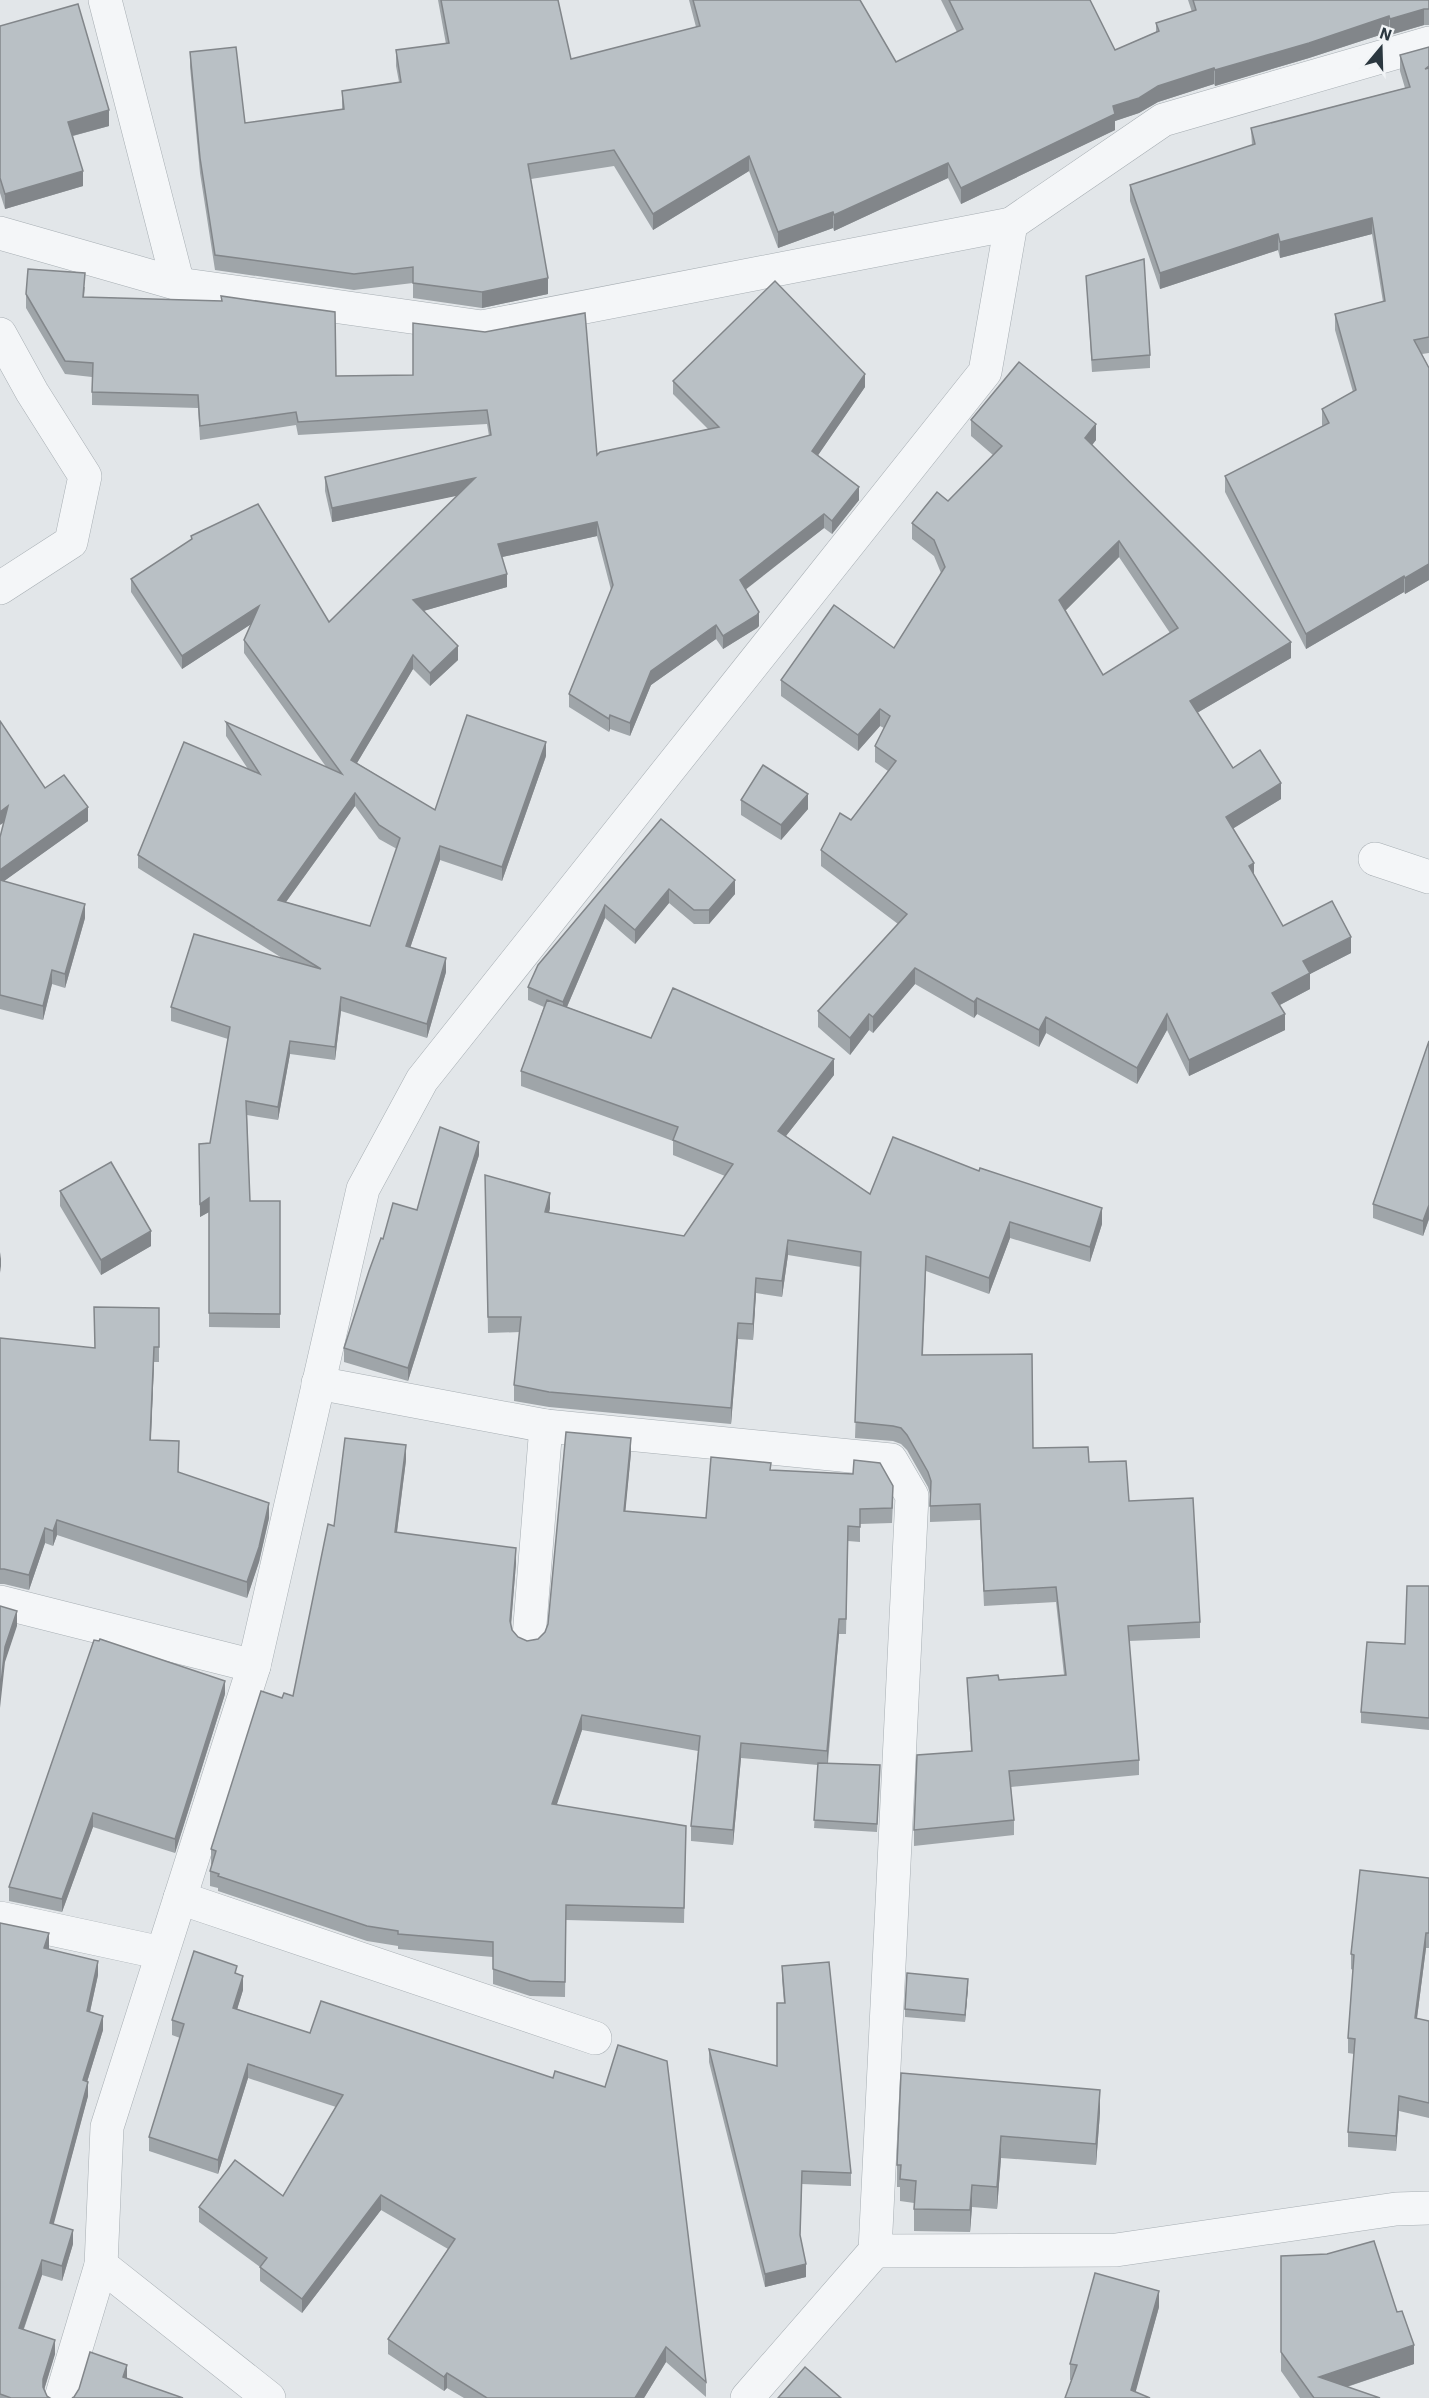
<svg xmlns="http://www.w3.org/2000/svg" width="1429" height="2398" viewBox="0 0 1429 2398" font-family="'IBM Plex Sans',sans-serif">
  <rect width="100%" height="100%" fill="#e2e6e9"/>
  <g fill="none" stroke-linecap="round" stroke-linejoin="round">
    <defs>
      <g id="minor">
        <polyline points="105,0 178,284"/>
        <polyline points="0,233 178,284 482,327 1011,224"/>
        <polyline points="0,334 32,392 85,476 71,542 0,588"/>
        <polyline points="1375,859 1429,877"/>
        <polyline points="318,1383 546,1426 891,1460 912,1496 875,2251 747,2398"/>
        <polyline points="0,1602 254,1666"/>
        <polyline points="529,1637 546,1426"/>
        <polyline points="180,1898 595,2038"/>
        <polyline points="0,1918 162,1953"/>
        <polyline points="875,2251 1116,2250 1396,2209 1429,2208"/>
        <polyline points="101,2265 269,2398"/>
        <polyline points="61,2398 101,2265 107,2127 254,1666 363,1189 422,1080 985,372 1011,224 1163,120 1429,43"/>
      </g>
    </defs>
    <use href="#minor" stroke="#a7aeb3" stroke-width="34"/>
    <use href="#minor" stroke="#f4f6f8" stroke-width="33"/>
  </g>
  <g fill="#9fa5a9" fill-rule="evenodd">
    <polygon points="438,0 558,0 571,59 696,27 689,0 860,0 896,62 957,32 941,0 1090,0 1115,50 1156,32 1156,23 1192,12 1188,0 1429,0 1429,25 1424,25 1390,35 1389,32 1309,58 1215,86 1214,84 1158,102 1139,113 1115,121 1115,130 1113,131 961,204 948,178 834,231 833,228 778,248 749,171 653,230 614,166 531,179 548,294 482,308 413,298 413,283 354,290 215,270 200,173 190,67 190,52 245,123 342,109 342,91 399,82 396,66 396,50 446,44"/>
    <polygon points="0,26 109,126 73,136 83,186 5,209 0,193"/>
    <polygon points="1429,47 1429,353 1422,354 1429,368 1429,580 1405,594 1404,592 1306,649 1225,492 1225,476 1323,427 1322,425 1322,409 1353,392 1335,330 1335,314 1383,302 1372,234 1280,258 1278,250 1160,289 1130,201 1130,185 1252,146 1251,128 1405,88 1400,71 1400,55"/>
    <polygon points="1086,276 1150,355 1150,368 1092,372"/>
    <path d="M85,287L84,297L221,301V296L336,376L413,375L597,455L708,429L673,394V381L865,387L818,455L859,500L832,534L824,528L745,589L759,626L757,628L723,649L716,639L651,685L630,736L610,729L609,732L569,707V694L611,590L597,536L502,557L507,587L423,611L458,660L430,686L413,669L357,763L435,810L546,756L502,881L440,860L410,948L446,972L427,1038L341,1011L335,1060L290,1054L278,1120L247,1115L250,1201H280V1328L209,1327V1212L200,1217L199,1144L210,1143L228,1039L171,1021V1007L282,958L138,868V855L248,769L226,736V722L327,768L244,653V640L251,624L182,669L131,592V579L191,540V536L329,622L458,495L332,522L325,491V477L489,436L487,424L298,435L296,425L200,440L198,408L92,405V377L65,374L26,308V294ZM355,806L379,839L397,849L370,926L286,902Z"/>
    <path d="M971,420L1096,440L1092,445L1291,658L1197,713L1233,768L1281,799L1233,828L1254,875L1283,926L1351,953L1310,974V989L1280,1005L1285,1030L1189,1076L1167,1030L1137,1084L1046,1033L1039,1047L977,1014L974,1018L915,984L873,1033L869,1030L850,1055L818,1027V1011L898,924L821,866V850L851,820L888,771L875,762V746L884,728L880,726L858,751L781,696V680L894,648L941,573L934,556L912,539V523L948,501L993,455L971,436ZM1119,557L1170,633L1103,675L1065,611Z"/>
    <polygon points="45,788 88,821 4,881 85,918 65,988 52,984 43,1020 0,1009 0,837 4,823"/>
    <polygon points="741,800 808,809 781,840 741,815"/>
    <polygon points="661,819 735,894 709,924 694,924 669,903 635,944 605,918 567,1007 651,1038 834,1075 786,1136 870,1194 1102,1224 1090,1262 1010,1238 989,1294 926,1271 923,1355 1033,1448 1089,1462 1129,1501 1200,1622 1200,1638 1129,1641 1139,1760 1139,1775 1011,1787 1014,1820 1014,1835 914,1846 914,1830 971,1751 967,1678 999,1680 1064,1675 1056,1602 984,1606 980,1520 930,1522 930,1494 928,1487 907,1450 901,1444 893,1441 855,1438 861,1267 788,1255 782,1297 756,1293 753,1340 738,1339 731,1424 549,1407 514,1401 514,1385 520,1332 488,1333 485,1175 550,1208 549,1213 684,1236 725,1176 673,1155 673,1141 521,1086 521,1071 544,1007 528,1000 528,987"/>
    <polygon points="1429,1041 1429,1219 1423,1236 1373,1218 1373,1204"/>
    <polygon points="479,1155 408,1381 344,1362 344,1348 383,1239"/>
    <polygon points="60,1191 151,1246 101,1275 60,1206"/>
    <polygon points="159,1308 159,1362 154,1362 151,1440 179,1472 269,1518 259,1562 247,1598 57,1535 53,1546 45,1543 29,1590 4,1584 0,1584 0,1338 95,1348"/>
    <polygon points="631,1453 625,1511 706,1518 771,1470 893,1501 892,1523 860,1524 860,1542 848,1541 846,1634 839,1634 828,1763 880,1773 877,1832 814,1828 818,1765 741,1758 733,1845 691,1841 691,1826 698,1751 582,1730 556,1805 686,1826 684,1923 566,1920 565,1997 530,1996 493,1984 493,1957 398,1949 398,1946 367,1941 218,1891 218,1888 210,1886 210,1871 212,1865 211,1864 211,1849 282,1698 293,1696 334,1526 406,1460 397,1532 516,1563 511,1626 512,1630 518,1637 527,1641 538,1639 545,1632"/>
    <polygon points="1429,1586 1429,1730 1361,1723 1361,1712 1405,1644"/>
    <polygon points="225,1694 175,1853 93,1827 62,1912 9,1901 9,1887"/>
    <polygon points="1429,1878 1429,1948 1426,1948 1417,2018 1429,2021 1429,2118 1399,2111 1396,2151 1348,2147 1348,2132 1354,2054 1348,2053 1348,2038 1353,1970 1351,1969 1351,1954"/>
    <polygon points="0,1923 49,1948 49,1949 98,1975 90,2012 103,2030 87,2082 88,2096 53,2224 73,2244 62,2281 42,2275 24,2329 55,2354 44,2390 47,2396 50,2398 0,2398"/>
    <polygon points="782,1966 851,2173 851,2186 802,2184 800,2236 806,2277 765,2287 709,2062 709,2049 777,2066 784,2003 782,1979"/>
    <polygon points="237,1974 243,1990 237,2009 310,2033 706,2382 706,2397 666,2362 644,2398 464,2398 447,2388 444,2391 388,2354 388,2339 448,2249 381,2210 302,2313 260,2281 260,2267 199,2222 199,2207 283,2196 336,2107 248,2078 218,2174 149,2151 149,2137 180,2038 172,2035 172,2020"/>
    <polygon points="968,1987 965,2022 905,2017 905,2009"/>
    <polygon points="901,2073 1100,2112 1096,2165 1001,2158 997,2209 972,2207 970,2232 914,2231 914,2203 900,2201 900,2187 897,2187 897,2165"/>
    <polygon points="1327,2254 1397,2312 1414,2364 1347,2387 1380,2398 1300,2398 1281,2371 1281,2256"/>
    <polygon points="1159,2307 1135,2392 1070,2380 1070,2364"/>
  </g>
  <g fill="#82868a">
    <polygon points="1424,9 1424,25 1390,35 1390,19"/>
    <polygon points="1389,16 1389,32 1309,58 1215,86 1215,70"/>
    <polygon points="1214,68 1214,84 1158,102 1139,113 1115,121 1115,130 1113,131 961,204 961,188 1113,106 1158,86"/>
    <polygon points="109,110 109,126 68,137 68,122"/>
    <polygon points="749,156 749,171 653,230 653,214"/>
    <polygon points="948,163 948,178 834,231 834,215"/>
    <polygon points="83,171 83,186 5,209 5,194"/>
    <polygon points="833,212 833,228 778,248 778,232"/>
    <polygon points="1372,218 1372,234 1280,258 1280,242"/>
    <polygon points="1278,234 1278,250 1160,289 1160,273"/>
    <polygon points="548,278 548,294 482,308 482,292"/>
    <polygon points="865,374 865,387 812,464 812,451"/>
    <polygon points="1096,424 1096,440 1085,454 1085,438"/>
    <polygon points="475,478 475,492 332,522 332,508"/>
    <polygon points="859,487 859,500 832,534 832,521"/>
    <polygon points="824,514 824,528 740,594 740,580"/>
    <polygon points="597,522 597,536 498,558 498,544"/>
    <polygon points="1119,541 1119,557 1059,617 1059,600"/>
    <polygon points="1429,564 1429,580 1405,594 1405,578"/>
    <polygon points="507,574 507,587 413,614 413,600"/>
    <polygon points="1404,576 1404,592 1306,649 1306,634"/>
    <polygon points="259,606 259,619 182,669 182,656"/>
    <polygon points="759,612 759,626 757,628 723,649 723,636"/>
    <polygon points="716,625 716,639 651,685 630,736 630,723 651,671"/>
    <polygon points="1291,642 1291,658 1190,717 1190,701"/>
    <polygon points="458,646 458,660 430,686 430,673"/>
    <polygon points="413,655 413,669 351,773 351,760"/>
    <polygon points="880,709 880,726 858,751 858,735"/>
    <polygon points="610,715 610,729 609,732 609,719"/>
    <polygon points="546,742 546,756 502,881 502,867"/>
    <polygon points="1281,783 1281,799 1226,833 1226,817"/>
    <polygon points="355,793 355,806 278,913 278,900"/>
    <polygon points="808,794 808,809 781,840 781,825"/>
    <polygon points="8,806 8,820 0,825 0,812"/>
    <polygon points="88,807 88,821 0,884 0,870"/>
    <polygon points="440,846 440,860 406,960 406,946"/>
    <polygon points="1254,863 1254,879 1249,866"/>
    <polygon points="735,880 735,894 709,924 709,910"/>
    <polygon points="669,889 669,903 635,944 635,930"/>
    <polygon points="85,904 85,918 65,988 65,974"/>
    <polygon points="605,905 605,918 563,1016 563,1002"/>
    <polygon points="1351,937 1351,953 1310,974 1310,989 1272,1009 1272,993 1303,961"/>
    <polygon points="446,958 446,972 427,1038 427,1024"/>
    <polygon points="915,968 915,984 873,1033 873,1017"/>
    <polygon points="52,970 52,984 43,1020 43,1006"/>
    <polygon points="341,997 341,1011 335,1060 335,1047"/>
    <polygon points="977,998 977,1014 974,1018 974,1002"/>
    <polygon points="869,1014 869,1030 850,1055 850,1038"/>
    <polygon points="1167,1014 1167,1030 1137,1084 1137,1068"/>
    <polygon points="1285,1014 1285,1030 1189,1076 1189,1060"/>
    <polygon points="1046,1017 1046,1033 1039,1047 1039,1030"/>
    <polygon points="290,1041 290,1054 278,1120 278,1107"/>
    <polygon points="834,1059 834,1075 778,1146 778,1131"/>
    <polygon points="479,1142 479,1155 408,1381 408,1368"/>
    <polygon points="550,1193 550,1208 545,1228 545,1212"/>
    <polygon points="209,1198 209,1212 200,1217 200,1204"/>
    <polygon points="1429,1205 1429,1219 1423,1236 1423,1221"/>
    <polygon points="1102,1208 1102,1224 1090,1262 1090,1247"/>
    <polygon points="1010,1222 1010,1238 989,1294 989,1278"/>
    <polygon points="151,1231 151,1246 101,1275 101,1260"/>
    <polygon points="788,1240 788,1255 782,1297 782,1281"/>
    <polygon points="1,1252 1,1266 0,1273 0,1259"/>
    <polygon points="756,1278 756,1293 753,1340 753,1324"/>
    <polygon points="738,1323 738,1339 731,1424 731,1408"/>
    <polygon points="154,1347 154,1362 150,1455 150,1440"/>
    <polygon points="631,1438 631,1453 624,1526 624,1511"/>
    <polygon points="406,1445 406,1460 395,1547 395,1532"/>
    <polygon points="269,1503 269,1518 259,1562 247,1598 247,1582"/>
    <polygon points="57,1520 57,1535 53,1546 53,1531"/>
    <polygon points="45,1528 45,1543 29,1590 29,1575"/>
    <polygon points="516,1548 516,1563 510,1636 510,1621"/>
    <polygon points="17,1611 17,1626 5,1662 0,1708 0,1693 5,1647"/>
    <polygon points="839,1619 839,1634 827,1766 827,1751"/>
    <polygon points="225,1681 225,1694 175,1853 175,1839"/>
    <polygon points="582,1715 582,1730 552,1819 552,1804"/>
    <polygon points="741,1743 741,1758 733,1845 733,1830"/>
    <polygon points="93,1813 93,1827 62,1912 62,1899"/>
    <polygon points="49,1933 49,1948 44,1962 44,1948"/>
    <polygon points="1426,1933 1426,1948 1415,2033 1415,2018"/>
    <polygon points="98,1961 98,1975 87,2025 87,2011"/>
    <polygon points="243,1976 243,1990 233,2023 233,2008"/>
    <polygon points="968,1979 968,1987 965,2022 965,2015"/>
    <polygon points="103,2016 103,2030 83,2095 83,2080"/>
    <polygon points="248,2064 248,2078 218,2174 218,2160"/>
    <polygon points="88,2082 88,2096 50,2238 50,2223"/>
    <polygon points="1100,2090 1100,2112 1096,2165 1096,2144"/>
    <polygon points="1399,2096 1399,2111 1396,2151 1396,2136"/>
    <polygon points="1001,2136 1001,2158 997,2209 997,2187"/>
    <polygon points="972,2185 972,2207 970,2232 970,2210"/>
    <polygon points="381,2195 381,2210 302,2313 302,2299"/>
    <polygon points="73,2230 73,2244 62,2281 62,2266"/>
    <polygon points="42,2260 42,2275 19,2342 19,2328"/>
    <polygon points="806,2264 806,2277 765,2287 765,2274"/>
    <polygon points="1159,2291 1159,2307 1134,2398 1131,2390"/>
    <polygon points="55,2340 55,2354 43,2393 43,2379"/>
    <polygon points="1414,2345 1414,2364 1319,2396 1319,2377"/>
    <polygon points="666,2347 666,2362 644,2398 635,2398"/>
    <polygon points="127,2365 127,2379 123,2377"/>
    <polygon points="447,2373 447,2388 444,2391 444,2377"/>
  </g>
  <g fill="#b9c0c5" stroke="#82868a" stroke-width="1.5" fill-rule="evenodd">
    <polygon points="441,0 558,0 571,59 700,26 693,0 860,0 896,62 963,29 949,0 1090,0 1115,50 1159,31 1156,23 1196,10 1193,0 1429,0 1429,9 1424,9 1390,19 1389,16 1309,43 1215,70 1214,68 1158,86 1139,98 1113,106 1115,114 1113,115 961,188 948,163 834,215 833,212 778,232 749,156 653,214 614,150 528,164 548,278 482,292 413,283 413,267 354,274 215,255 200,158 190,52 236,47 245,123 344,109 342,91 401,82 396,50 449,43"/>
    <polygon points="78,4 109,110 68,122 83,171 5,194 0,178 0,26"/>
    <polygon points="1429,47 1429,66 1425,69 1429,68 1429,337 1414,340 1429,368 1429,564 1405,578 1404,576 1306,634 1225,476 1329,423 1322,409 1356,390 1335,314 1385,301 1372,218 1280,242 1278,234 1160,273 1130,185 1255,144 1251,128 1410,87 1400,55"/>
    <polygon points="1144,259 1150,355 1092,360 1086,276"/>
    <path d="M28,269L85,273L83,297L222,301L221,296L335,312L336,376L413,375V323L485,332L585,313L597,455L600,452L719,427L673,381L775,281L865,374L812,451L859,487L832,521L824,514L740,580L759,612L757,615L723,636L716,625L651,671L630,723L610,715L609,719L569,694L613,585L597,522L498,544L507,574L413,600L458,646L430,673L413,655L351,760L435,810L467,715L546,742L502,867L440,846L406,946L446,958L427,1024L341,997L335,1047L290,1041L278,1107L246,1101L250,1201H280V1314L209,1313V1198L200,1204L199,1144L210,1143L230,1027L171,1007L194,934L321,969L138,855L184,742L260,774L226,722L342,774L244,640L259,606L182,656L131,579L192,539L191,536L258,504L329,622L475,478L332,508L325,477L491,435L487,410L298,422L296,412L200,426L198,395L92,392L93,363L65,361L26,294ZM355,793L379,825L400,838L370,926L278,900Z"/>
    <path d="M1019,362L1096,424L1085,438L1291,642L1190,701L1233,768L1260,750L1281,783L1226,817L1254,863L1249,866L1283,926L1332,901L1351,937L1303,961L1310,973L1272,993L1285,1014L1189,1060L1167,1014L1137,1068L1046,1017L1039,1030L977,998L974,1002L915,968L873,1017L869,1014L850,1038L818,1011L907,914L821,850L840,813L851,820L896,761L875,746L890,716L880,709L858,735L781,680L834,605L894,648L945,567L934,540L912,523L937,492L948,501L1002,446L971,420ZM1119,541L1178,628L1103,675L1059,600Z"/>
    <polygon points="0,721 45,788 64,775 88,807 0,870 0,837 8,806 0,812"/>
    <polygon points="763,765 808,794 781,825 741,800"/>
    <polygon points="661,819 735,880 709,910 694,910 669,889 635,930 605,905 563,1002 528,987 538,965"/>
    <polygon points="0,880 85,904 65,974 52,970 43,1006 0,995"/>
    <polygon points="673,988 834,1059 778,1131 870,1194 893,1137 979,1171 980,1168 1102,1208 1090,1247 1010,1222 989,1278 926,1256 922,1355 1032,1354 1033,1448 1088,1447 1089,1462 1126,1461 1129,1501 1193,1498 1200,1622 1128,1626 1139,1760 1009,1771 1014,1820 914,1830 917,1755 972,1751 967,1678 998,1675 999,1680 1066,1675 1056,1587 984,1591 980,1504 930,1506 931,1481 928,1472 907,1435 901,1428 893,1426 855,1422 861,1252 788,1240 782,1281 756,1278 753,1324 738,1323 731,1408 549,1392 514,1385 521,1317 488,1317 485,1175 550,1193 545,1212 684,1236 733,1164 673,1140 678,1127 521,1071 547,1000 651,1038"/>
    <polygon points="1429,1041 1429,1205 1423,1221 1373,1204"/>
    <polygon points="440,1127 479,1142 408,1368 344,1348 369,1271 381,1238 383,1239 393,1203 417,1210"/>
    <polygon points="111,1162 151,1231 101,1260 60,1191"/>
    <polygon points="94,1307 159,1308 159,1347 154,1347 150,1440 179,1441 178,1472 269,1503 259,1547 247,1582 57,1520 53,1531 45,1528 29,1575 4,1569 0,1569 0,1338 95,1348"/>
    <polygon points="566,1432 631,1438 624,1511 706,1518 711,1457 771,1463 770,1470 853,1474 854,1460 880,1463 893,1486 892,1508 860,1509 860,1527 848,1526 846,1619 839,1619 827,1751 741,1743 733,1830 691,1826 700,1736 582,1715 552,1804 686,1826 684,1908 566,1905 565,1982 530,1981 493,1969 493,1942 398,1934 398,1931 367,1926 218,1876 219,1874 210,1871 216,1851 211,1849 261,1691 282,1698 284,1693 293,1696 328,1524 334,1526 345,1438 406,1445 395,1532 516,1548 510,1621 512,1630 518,1637 527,1641 538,1639 545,1632 548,1624"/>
    <polygon points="1407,1586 1429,1586 1429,1718 1361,1712 1367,1642 1405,1644"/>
    <polygon points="0,1606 17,1611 5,1647 0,1693"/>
    <polygon points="100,1639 225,1681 175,1839 93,1813 62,1899 9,1887 94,1640 99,1641"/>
    <polygon points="818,1763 880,1765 877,1824 814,1820"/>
    <polygon points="1360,1870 1429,1878 1429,1933 1426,1933 1415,2018 1429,2021 1429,2103 1399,2096 1396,2136 1348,2132 1355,2039 1348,2038 1354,1955 1351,1954"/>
    <polygon points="0,1923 49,1933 44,1948 98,1961 87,2011 103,2016 83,2080 88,2082 50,2223 73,2230 62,2266 42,2260 19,2328 55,2340 43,2379 43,2387 47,2396 50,2398 11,2398 0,2394"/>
    <polygon points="194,1951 237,1966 235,1973 243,1976 233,2008 310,2033 321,2001 553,2078 555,2071 605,2087 618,2045 667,2061 706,2382 666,2347 635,2398 487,2398 447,2373 444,2377 388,2339 455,2239 381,2195 302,2299 260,2267 267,2258 199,2207 235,2160 283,2196 343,2095 248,2064 218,2160 149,2137 184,2024 172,2020"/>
    <polygon points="829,1962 851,2173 802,2171 800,2235 806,2264 765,2274 709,2049 777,2066 777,2003 785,2003 782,1966"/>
    <polygon points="907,1973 968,1979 965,2015 905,2009"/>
    <polygon points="901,2073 1100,2090 1096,2144 1001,2136 997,2187 972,2185 970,2210 914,2209 916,2181 900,2179 901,2165 897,2165"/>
    <polygon points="1374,2241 1397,2312 1402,2311 1414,2345 1319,2377 1380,2398 1314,2398 1281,2352 1281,2256 1327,2254"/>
    <polygon points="1095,2273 1159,2291 1131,2390 1150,2398 1065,2398 1077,2365 1070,2364"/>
    <polygon points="90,2352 127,2365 123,2377 183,2398 72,2398 74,2397 79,2389"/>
    <polygon points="805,2367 841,2398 778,2398"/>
  </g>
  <g transform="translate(1381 48) rotate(19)" stroke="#f1f4f6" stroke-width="4.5" paint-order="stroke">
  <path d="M0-4.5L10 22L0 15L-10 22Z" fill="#2b373f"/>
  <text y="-9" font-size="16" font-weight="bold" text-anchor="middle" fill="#2b373f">N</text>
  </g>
</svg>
